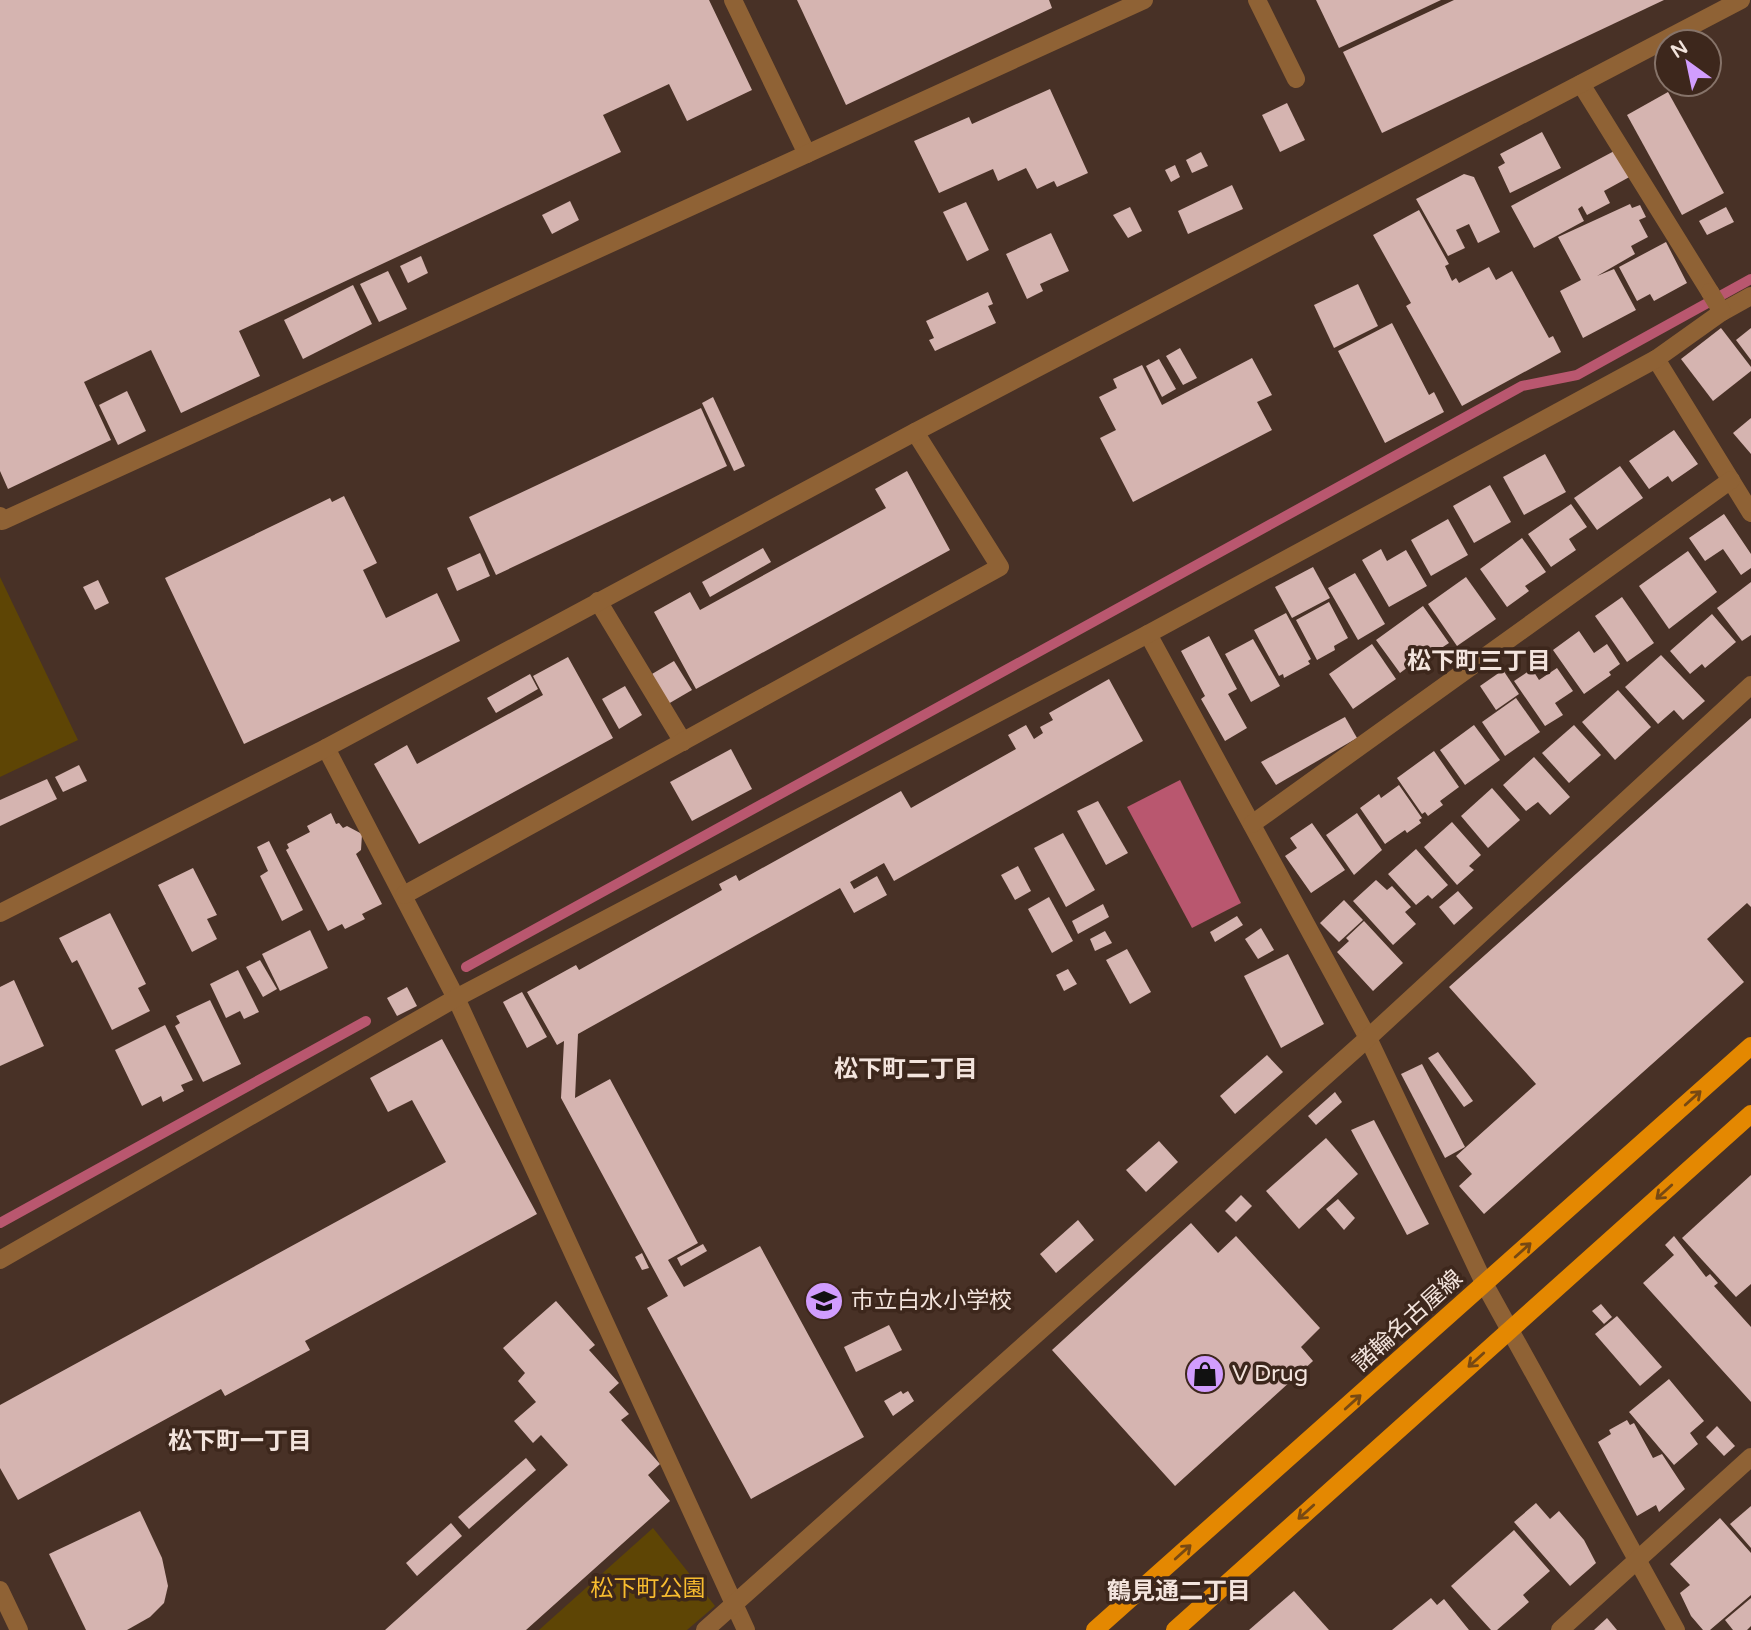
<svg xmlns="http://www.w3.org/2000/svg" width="1751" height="1630" viewBox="0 0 1751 1630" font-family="'Varela Round','Noto Sans JP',sans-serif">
  <rect width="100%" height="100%" fill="#483126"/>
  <g fill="#5e4505">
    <polygon points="0,577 78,740 0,777"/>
    <polygon points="653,1528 715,1606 687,1630 539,1630"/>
  </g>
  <polygon fill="#b9576f" points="1180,780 1241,903 1192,928 1127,807"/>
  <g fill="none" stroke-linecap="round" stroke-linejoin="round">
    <g stroke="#b9576f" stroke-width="10">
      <polyline points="466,967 1522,386 1577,375 1751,279"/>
      <polyline points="0,1223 366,1021"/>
    </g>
  </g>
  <g fill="#d5b4b0">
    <polygon points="0,0 709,0 752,90 687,121 669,84 603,115 621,152 239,331 260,376 181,413 151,350 84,382 111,440 8,489 0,471"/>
    <polygon points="797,0 1049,0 1052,8 846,105"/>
    <polygon points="1316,0 1441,0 1339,48"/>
    <polygon points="1454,0 1664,0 1382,133 1343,52"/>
    <polygon points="1050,89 1088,173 1057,187 1054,181 1037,189 1026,168 998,181 993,169 939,193 914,141 969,117 972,124"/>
    <polygon points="1668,92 1724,193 1682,215 1627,115"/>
    <polygon points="1287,103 1305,140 1280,152 1262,115"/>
    <polygon points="1542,132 1561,168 1510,193 1498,167 1505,163 1500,154"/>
    <polygon points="1618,149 1633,175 1604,191 1610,203 1587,215 1582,206 1578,209 1584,221 1534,248 1511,206"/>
    <polygon points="1201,152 1208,166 1192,173 1186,160"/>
    <polygon points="1175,165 1180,177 1171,182 1165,170"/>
    <polygon points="1464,174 1474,177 1500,232 1478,243 1469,224 1456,230 1465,248 1448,256 1416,199"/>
    <polygon points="1232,185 1243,209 1188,234 1178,211"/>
    <polygon points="570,201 579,220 552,234 542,215"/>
    <polygon points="966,202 989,250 967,261 943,212"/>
    <polygon points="1630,204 1632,208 1640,205 1646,217 1639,220 1648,237 1631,246 1635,254 1597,276 1614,269 1636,310 1583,338 1560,291 1581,280 1558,237"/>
    <polygon points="1130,207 1142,231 1128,238 1113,215"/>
    <polygon points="1726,207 1734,222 1707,235 1699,221"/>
    <polygon points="1419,210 1449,264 1445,266 1452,281 1456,278 1459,283 1489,267 1496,280 1512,271 1549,338 1553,336 1561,352 1462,406 1406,306 1411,303 1373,235"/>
    <polygon points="1051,233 1069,271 1040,284 1043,291 1027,299 1006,254"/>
    <polygon points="1666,242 1687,283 1654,301 1650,294 1637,301 1619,267"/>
    <polygon points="421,256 428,273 408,283 400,266"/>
    <polygon points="388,271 407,309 379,322 360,284"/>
    <polygon points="1358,284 1378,326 1334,348 1314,305"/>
    <polygon points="353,285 372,324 303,359 284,320"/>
    <polygon points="988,292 993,304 988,306 996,323 935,351 929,340 934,338 926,321"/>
    <polygon points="1392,323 1429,395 1434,392 1444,412 1385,443 1338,351"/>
    <polygon points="1721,328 1751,367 1751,371 1713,401 1681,359"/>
    <polygon points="1751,328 1751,360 1736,340"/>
    <polygon points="1180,348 1197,378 1183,385 1166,356"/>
    <polygon points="1252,358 1272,395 1257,402 1272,430 1133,502 1100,438 1116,430 1099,397 1117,388 1113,379 1142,365 1162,405"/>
    <polygon points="1159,359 1176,389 1162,397 1146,366"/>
    <polygon points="127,391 146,431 118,445 99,405"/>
    <polygon points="713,397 745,466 734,471 702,403"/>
    <polygon points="701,408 727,466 496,575 469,517"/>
    <polygon points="1751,418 1751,454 1733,433"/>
    <polygon points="1674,430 1698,464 1672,482 1668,476 1649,489 1629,461"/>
    <polygon points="1545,454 1566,492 1524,515 1503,477"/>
    <polygon points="1620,466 1643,498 1597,530 1574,498"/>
    <polygon points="907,471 950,550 696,689 654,612 690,592 700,610 886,508 875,489"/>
    <polygon points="1490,485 1511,522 1474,543 1453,506"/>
    <polygon points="344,496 377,563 363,570 386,618 437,593 460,641 244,744 165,578 330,498 332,502"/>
    <polygon points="1571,504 1587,527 1569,539 1576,550 1551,567 1528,534"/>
    <polygon points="1724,514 1751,554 1751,568 1741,575 1723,549 1705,561 1689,538"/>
    <polygon points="1448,519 1468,555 1431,576 1411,540"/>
    <polygon points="1522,538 1546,572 1525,586 1529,591 1507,607 1480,569"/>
    <polygon points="763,548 771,562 710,597 702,582"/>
    <polygon points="1381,549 1387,561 1406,550 1427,586 1389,607 1362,560"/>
    <polygon points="1688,551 1717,592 1669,629 1639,586"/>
    <polygon points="480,553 490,576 457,591 447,568"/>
    <polygon points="1313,567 1330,598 1292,618 1275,587"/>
    <polygon points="1355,573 1385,624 1358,640 1328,588"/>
    <polygon points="1466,577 1496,619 1457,646 1428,604"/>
    <polygon points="98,580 109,603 95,610 83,587"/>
    <polygon points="1751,582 1751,635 1742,641 1717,608"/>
    <polygon points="1622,597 1654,643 1627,662 1595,616"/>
    <polygon points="1329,602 1348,638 1334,646 1335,650 1317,660 1296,620"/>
    <polygon points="1423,606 1449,643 1426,658 1424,655 1400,673 1376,640"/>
    <polygon points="1286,613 1311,659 1308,661 1310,664 1284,678 1283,674 1279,676 1254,630"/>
    <polygon points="1712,614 1736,642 1705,668 1702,664 1690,674 1670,651"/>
    <polygon points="1579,631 1594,653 1607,644 1620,664 1609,672 1611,675 1584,694 1553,650"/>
    <polygon points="1209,636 1237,689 1228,694 1247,728 1225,741 1201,699 1205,696 1181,651"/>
    <polygon points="1253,639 1280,686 1251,702 1225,654"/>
    <polygon points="1372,644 1396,679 1353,709 1329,674"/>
    <polygon points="1661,655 1705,701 1683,720 1674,710 1658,724 1625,687"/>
    <polygon points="568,657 613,738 419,844 374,764 407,745 417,764 543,695 533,676"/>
    <polygon points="674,661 692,690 668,704 652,674"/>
    <polygon points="1557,668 1573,691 1555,703 1563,715 1545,726 1514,681 1532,669 1539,680"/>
    <polygon points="1503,670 1519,694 1496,710 1480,686"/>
    <polygon points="530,674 538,689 496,713 487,698"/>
    <polygon points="1109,679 1143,741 894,881 884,863 850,882 854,889 877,876 887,895 854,913 840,888 578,1034 575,1098 610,1079 698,1243 668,1260 684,1287 760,1246 864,1437 751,1499 647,1308 668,1296 561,1098 564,1041 557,1045 527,992 576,965 579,970 722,890 719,884 736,875 739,881 901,791 911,808 1016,749 1008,735 1026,725 1034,739 1043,733 1040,727 1053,720 1049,713"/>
    <polygon points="625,686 642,715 619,729 602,699"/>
    <polygon points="1618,690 1651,727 1615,760 1582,722"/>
    <polygon points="1516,698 1540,732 1505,756 1482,722"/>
    <polygon points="1345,717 1357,738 1276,785 1261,762"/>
    <polygon points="1751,718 1751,907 1747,903 1707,939 1744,982 1484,1214 1459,1186 1472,1174 1456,1156 1536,1084 1449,987"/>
    <polygon points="1474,725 1500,760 1465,785 1440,750"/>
    <polygon points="1574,725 1601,755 1569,783 1542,753"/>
    <polygon points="731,749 752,789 692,821 670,782"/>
    <polygon points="1434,751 1459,787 1440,801 1443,805 1428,816 1425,812 1422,814 1397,778"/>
    <polygon points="1534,757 1570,797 1550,815 1538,802 1526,811 1503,785"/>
    <polygon points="79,765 87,781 63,792 55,777"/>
    <polygon points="47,779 57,799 0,826 0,800"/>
    <polygon points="1399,785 1422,818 1419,820 1421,823 1407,833 1405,830 1385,844 1360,808 1379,794 1381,798"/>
    <polygon points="1492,788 1520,820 1488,848 1461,816"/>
    <polygon points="1098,801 1128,853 1106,865 1077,811"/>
    <polygon points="331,813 336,824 339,823 343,828 347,826 362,834 361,850 356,854 382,904 362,914 365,919 345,929 342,924 328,931 286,850 289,848 287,844 310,832 307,826"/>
    <polygon points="1357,813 1382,850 1354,875 1326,835"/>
    <polygon points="1452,822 1481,855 1469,866 1474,870 1457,885 1424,847"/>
    <polygon points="1312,823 1345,870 1311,893 1285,856 1297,848 1290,838"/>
    <polygon points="1063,833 1095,890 1066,907 1034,848"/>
    <polygon points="269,841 303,910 282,921 260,876 268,871 257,847"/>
    <polygon points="1416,849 1448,885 1432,899 1428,895 1416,905 1388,874"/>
    <polygon points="1018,866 1031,891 1015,900 1001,875"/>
    <polygon points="193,868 217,915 207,919 217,939 192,952 158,885"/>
    <polygon points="1376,880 1387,890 1392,886 1411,907 1405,912 1416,924 1393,945 1353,901"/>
    <polygon points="1458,891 1473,908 1454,925 1439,907"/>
    <polygon points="1049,897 1073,941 1052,953 1028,909"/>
    <polygon points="1344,900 1363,920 1339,942 1320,923"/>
    <polygon points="1103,904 1109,917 1078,934 1072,921"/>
    <polygon points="110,913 146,984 138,988 150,1011 112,1030 77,960 72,963 59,938"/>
    <polygon points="1237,916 1243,925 1215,942 1210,932"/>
    <polygon points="1364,921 1403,963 1373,991 1337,952 1349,941 1346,938"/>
    <polygon points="1261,928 1274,950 1258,959 1245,939"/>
    <polygon points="310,930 328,968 280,991 262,954"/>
    <polygon points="1105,931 1112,943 1095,951 1090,939"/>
    <polygon points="1127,949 1151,992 1130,1004 1106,960"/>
    <polygon points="1288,954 1324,1024 1281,1048 1244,976"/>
    <polygon points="260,960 277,989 263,997 246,967"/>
    <polygon points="1068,969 1077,984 1064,991 1056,975"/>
    <polygon points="238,970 259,1012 244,1019 240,1011 226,1018 210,984"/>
    <polygon points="14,980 44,1046 0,1066 0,987"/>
    <polygon points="407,987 417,1006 397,1016 387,998"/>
    <polygon points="522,992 547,1037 527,1048 503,1002"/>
    <polygon points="210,1000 241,1064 203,1082 175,1026 180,1023 176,1016"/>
    <polygon points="165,1025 193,1080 181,1085 184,1091 163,1102 161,1096 142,1106 115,1050"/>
    <polygon points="442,1039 537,1214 305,1341 310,1350 225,1396 221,1389 18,1500 0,1468 0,1405 446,1162 412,1100 388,1112 370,1078"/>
    <polygon points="1438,1052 1473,1101 1464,1107 1428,1058"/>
    <polygon points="1267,1055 1283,1072 1235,1114 1220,1096"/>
    <polygon points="1422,1064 1465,1147 1445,1158 1401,1074"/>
    <polygon points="1335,1092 1342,1102 1316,1125 1308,1116"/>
    <polygon points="1374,1120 1429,1224 1407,1235 1351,1130"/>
    <polygon points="1326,1138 1358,1174 1299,1229 1266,1191"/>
    <polygon points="1159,1141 1178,1162 1146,1192 1126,1170"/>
    <polygon points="1751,1175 1751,1284 1736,1297 1682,1238"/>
    <polygon points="1241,1195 1252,1206 1236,1222 1225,1211"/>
    <polygon points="1338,1199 1355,1218 1344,1230 1326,1209"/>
    <polygon points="1078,1220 1094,1240 1056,1273 1040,1254"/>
    <polygon points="1191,1223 1218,1253 1236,1236 1320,1328 1301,1347 1313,1361 1175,1486 1052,1350"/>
    <polygon points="1674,1236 1706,1277 1710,1274 1718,1283 1714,1286 1751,1327 1751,1402 1643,1283 1674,1255 1665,1245"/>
    <polygon points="703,1244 707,1251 681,1266 677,1258"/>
    <polygon points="642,1253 649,1268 642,1270 635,1257"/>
    <polygon points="556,1301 595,1345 589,1350 619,1383 609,1392 629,1414 621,1420 660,1464 648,1475 670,1501 526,1630 385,1630 568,1465 541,1435 533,1443 514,1421 536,1402 518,1381 525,1373 503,1348"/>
    <polygon points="1601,1304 1612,1317 1604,1324 1592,1311"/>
    <polygon points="1617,1316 1662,1367 1640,1386 1595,1334"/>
    <polygon points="889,1325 902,1350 856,1372 844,1347"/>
    <polygon points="1669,1379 1704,1421 1690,1433 1698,1444 1674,1465 1629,1412"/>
    <polygon points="901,1391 903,1394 908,1391 914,1401 893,1416 884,1401"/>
    <polygon points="1627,1420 1630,1425 1634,1423 1653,1458 1662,1454 1685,1489 1659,1512 1656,1505 1637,1516 1598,1442 1611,1434 1609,1430"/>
    <polygon points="1717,1426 1735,1446 1724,1456 1706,1437"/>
    <polygon points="526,1458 536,1470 469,1529 458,1517"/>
    <polygon points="1536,1503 1550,1519 1559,1511 1584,1540 1596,1563 1570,1586 1514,1522"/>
    <polygon points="1751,1506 1751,1548 1730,1524"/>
    <polygon points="140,1511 162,1558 168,1586 164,1603 150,1617 127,1630 86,1630 49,1554"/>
    <polygon points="1720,1518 1751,1553 1751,1595 1710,1630 1703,1630 1691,1616 1680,1593 1690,1585 1670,1564"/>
    <polygon points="451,1523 462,1536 417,1576 406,1563"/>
    <polygon points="1514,1530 1550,1571 1523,1595 1529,1602 1497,1630 1491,1630 1451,1586"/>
    <polygon points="1294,1591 1329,1630 1249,1630"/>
    <polygon points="1431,1598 1437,1605 1444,1599 1469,1630 1392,1630"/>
    <polygon points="1751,1598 1751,1626 1747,1630 1733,1630 1725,1620"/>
    <polygon points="1607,1618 1617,1630 1594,1630"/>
  </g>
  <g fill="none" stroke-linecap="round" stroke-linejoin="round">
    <g stroke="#8f6235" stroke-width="18">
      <polyline points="733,0 807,154"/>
      <polyline points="1257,0 1296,79"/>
      <polyline points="1581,84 1710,292"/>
      <polyline points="1722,312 1751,296"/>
      <polyline points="0,516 2,521 1144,0"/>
    </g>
    <g stroke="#8f6235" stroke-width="18">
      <polyline points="1656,359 1751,513"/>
      <polyline points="598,601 683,742"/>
      <polyline points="1148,634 1368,1038 1485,1285 1676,1630"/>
      <polyline points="326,748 456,998 746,1630"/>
      <polyline points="1252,824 1731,480"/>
      <polyline points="404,895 1000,567 915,432"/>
      <polyline points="0,913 326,748 915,432 1741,0"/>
      <polyline points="0,1260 456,998 1148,634 1656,359 1722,312 1710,292"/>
      <polyline points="0,1590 19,1630"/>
      <polyline points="705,1630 1368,1038 1751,685"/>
      <polyline points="1560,1630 1751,1457"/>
    </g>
    <g stroke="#e48801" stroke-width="18">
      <polyline points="1095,1630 1751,1046"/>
      <polyline points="1175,1630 1751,1114"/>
    </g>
  </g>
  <defs><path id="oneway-shaft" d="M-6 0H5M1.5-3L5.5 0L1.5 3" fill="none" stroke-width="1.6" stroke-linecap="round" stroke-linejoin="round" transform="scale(1.75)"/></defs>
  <g stroke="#774913">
    <use href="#oneway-shaft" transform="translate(1693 1098) rotate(-42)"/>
    <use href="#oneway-shaft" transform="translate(1664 1192) rotate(138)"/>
    <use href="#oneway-shaft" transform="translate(1523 1250) rotate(-42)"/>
    <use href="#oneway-shaft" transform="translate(1476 1360) rotate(138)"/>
    <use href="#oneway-shaft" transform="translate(1353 1402) rotate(-42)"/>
    <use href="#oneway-shaft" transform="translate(1306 1512) rotate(138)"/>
    <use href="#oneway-shaft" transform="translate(1183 1552) rotate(-42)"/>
  </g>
  <defs>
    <symbol id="school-disc" viewBox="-11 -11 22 22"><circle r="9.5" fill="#d19dfe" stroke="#3d271c"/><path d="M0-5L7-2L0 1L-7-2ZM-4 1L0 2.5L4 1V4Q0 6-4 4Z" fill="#111"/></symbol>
    <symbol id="shop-disc" viewBox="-11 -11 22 22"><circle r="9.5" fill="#d19dfe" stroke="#3d271c"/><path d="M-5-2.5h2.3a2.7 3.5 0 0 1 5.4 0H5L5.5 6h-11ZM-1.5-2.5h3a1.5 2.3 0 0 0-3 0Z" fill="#111"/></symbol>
  </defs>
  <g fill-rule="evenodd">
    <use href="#school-disc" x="802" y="1279" width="44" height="44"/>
    <use href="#shop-disc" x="1183" y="1352" width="44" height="44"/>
  </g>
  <g text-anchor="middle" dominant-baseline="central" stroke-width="7" stroke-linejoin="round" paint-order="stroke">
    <g font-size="23" fill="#f3e4dd" stroke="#3d271c" text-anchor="start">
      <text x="851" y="1301">市立白水小学校</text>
      <text x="1232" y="1374">V Drug</text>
    </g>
    <g font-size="23" fill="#f3e4dd" stroke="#3d271c">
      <text transform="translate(1408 1321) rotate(-42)">諸輪名古屋線</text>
    </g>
    <g font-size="23" fill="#f8bc2f" stroke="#3d271c">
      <text x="648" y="1589">松下町公園</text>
    </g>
    <g font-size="24" font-weight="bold" fill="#f3e4dd" stroke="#3d271c">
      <text x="1479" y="661">松下町三丁目</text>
      <text x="906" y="1069">松下町二丁目</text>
      <text x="240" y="1441">松下町一丁目</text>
      <text x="1179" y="1591">鶴見通二丁目</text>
    </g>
  </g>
  <g transform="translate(1688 63) rotate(327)"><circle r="33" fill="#3d271c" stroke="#867369" stroke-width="2"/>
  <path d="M0-5L12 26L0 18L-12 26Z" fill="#d19dfe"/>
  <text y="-10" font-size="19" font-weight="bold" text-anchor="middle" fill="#f3e4dd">N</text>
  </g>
</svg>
